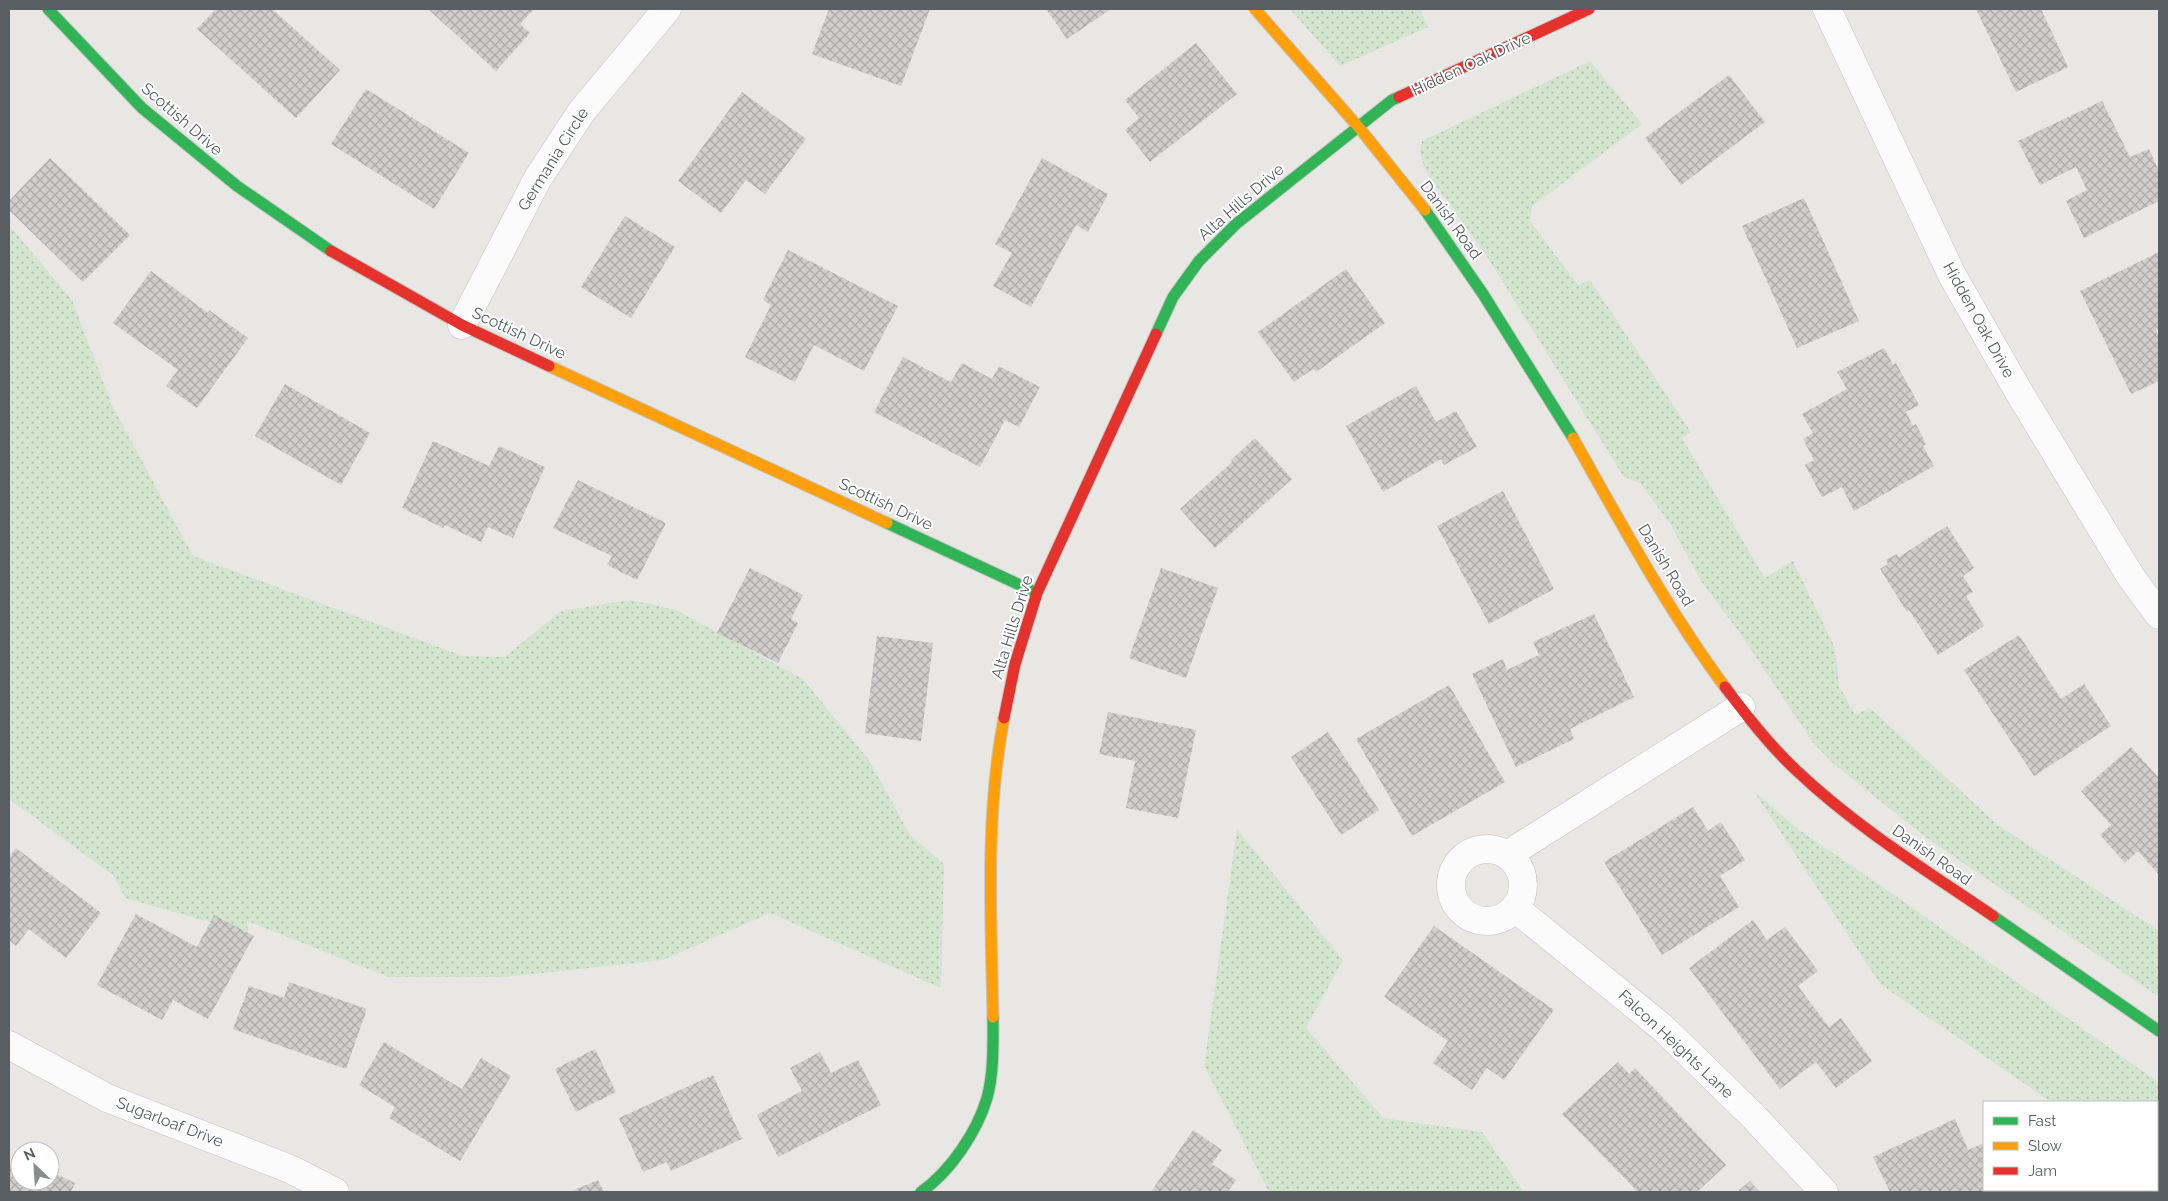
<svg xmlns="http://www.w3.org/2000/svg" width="2168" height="1201" viewBox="0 0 2168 1201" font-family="Raleway,sans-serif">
  <defs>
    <pattern id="green-dots" width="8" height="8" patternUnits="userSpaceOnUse" patternTransform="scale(1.25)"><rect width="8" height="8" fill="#d3e5ce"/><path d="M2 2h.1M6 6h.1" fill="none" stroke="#aebdab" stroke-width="1.8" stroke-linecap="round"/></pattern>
    <pattern id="building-cross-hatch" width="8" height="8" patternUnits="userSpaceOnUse" patternTransform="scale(1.25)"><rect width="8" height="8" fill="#d0cecc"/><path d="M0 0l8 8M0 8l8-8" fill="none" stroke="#acaaa9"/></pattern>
  </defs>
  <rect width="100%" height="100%" fill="#e9e7e3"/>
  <g fill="url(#green-dots)">
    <polygon points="1290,9 1420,9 1428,27 1340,66"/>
    <polygon points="1590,61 1642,124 1532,206 1530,221 1578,285 1590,280 1691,432 1682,438 1765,578 1793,561 1835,648 1839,686 1855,715 1870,708 1998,825 2159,931 2159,997 1924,836 1835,765 1813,743 1742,636 1701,581 1671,525 1641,484 1623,476 1490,261 1425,170 1420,152 1422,141"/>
    <polygon points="9,225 72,300 112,405 193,556 463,656 505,657 561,611 631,600 676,610 803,679 869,760 910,835 944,864 941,988 770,913 663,960 505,977 388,977 247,921 248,933 125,898 114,876 9,799"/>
    <polygon points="1753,790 1799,830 1903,901 2159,1083 2159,1177 2157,1175 2157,1102 2051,1102 1880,984"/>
    <polygon points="1237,829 1343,960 1306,1028 1383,1118 1482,1132 1524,1192 1269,1192 1204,1066"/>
  </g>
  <g fill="url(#building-cross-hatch)">
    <polygon points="216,9 272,9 340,70 296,118 197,29"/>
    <polygon points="428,9 534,9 520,24 530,33 496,71"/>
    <polygon points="829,9 930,9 901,86 812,54"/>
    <polygon points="1046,9 1111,9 1067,39"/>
    <polygon points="1976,9 2041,9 2068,67 2016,92"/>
    <polygon points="1196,43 1237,94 1150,162 1125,130 1139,118 1125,100"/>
    <polygon points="1729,75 1765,122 1681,185 1645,138"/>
    <polygon points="366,89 469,153 434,209 331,144"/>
    <polygon points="742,92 806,139 765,194 746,180 721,213 678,181"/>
    <polygon points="2102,101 2130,157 2149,149 2159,171 2159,201 2084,238 2066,201 2087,190 2076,167 2040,185 2018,141"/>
    <polygon points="50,158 130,235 83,282 9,210 9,201"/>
    <polygon points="1042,158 1108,194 1088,232 1076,225 1031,307 993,286 1012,253 995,244"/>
    <polygon points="1804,198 1859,321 1797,348 1742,226"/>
    <polygon points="625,216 675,247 631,318 581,287"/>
    <polygon points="788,250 898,306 864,371 814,345 795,382 745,357 771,305 763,300"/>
    <polygon points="2159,252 2159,329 2156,330 2159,338 2159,381 2131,394 2080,291"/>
    <polygon points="1346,269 1385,323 1316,372 1313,369 1294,382 1258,332"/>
    <polygon points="151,271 208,313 209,310 248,338 197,408 166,386 178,370 113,323"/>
    <polygon points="1884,348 1893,365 1896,363 1919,405 1906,412 1913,426 1916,424 1926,444 1923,446 1934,466 1854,511 1842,487 1822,497 1805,465 1814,460 1803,439 1813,433 1802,414 1847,389 1837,372"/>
    <polygon points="903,357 951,382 962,363 992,379 999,366 1040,387 1019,427 1005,420 980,467 874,412"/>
    <polygon points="285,384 370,433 341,485 255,436"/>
    <polygon points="1416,386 1436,422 1456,411 1477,447 1444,465 1441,459 1383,492 1346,426"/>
    <polygon points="1255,438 1292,479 1215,548 1180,509 1232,462 1231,460"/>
    <polygon points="433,441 489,466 499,446 545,467 513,538 488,527 481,542 445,525 443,528 402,508"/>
    <polygon points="578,480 666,523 637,580 607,565 612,556 553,528"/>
    <polygon points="1503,491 1554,589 1489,624 1437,526"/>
    <polygon points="1947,526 1974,568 1963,576 1973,592 1966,596 1984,626 1938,655 1909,610 1907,612 1880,569 1888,564 1886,560 1897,554 1899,557"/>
    <polygon points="750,568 803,595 791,619 798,623 778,663 717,633"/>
    <polygon points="1161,568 1218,588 1186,678 1129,658"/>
    <polygon points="1594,614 1634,697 1570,729 1574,739 1516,767 1472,674 1503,659 1507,670 1539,655 1533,642"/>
    <polygon points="2019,635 2061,699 2084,684 2111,726 2034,776 1964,670"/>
    <polygon points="877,636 933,643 921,741 865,733"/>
    <polygon points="1449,685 1505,782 1412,836 1356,739"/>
    <polygon points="1108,712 1196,730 1178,818 1126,808 1135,761 1099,754"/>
    <polygon points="1328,732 1379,810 1341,835 1291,757"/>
    <polygon points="2131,747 2159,778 2159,875 2138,851 2125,863 2100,835 2111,825 2081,791"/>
    <polygon points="1693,807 1708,831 1721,822 1745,860 1720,876 1739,907 1662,955 1604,862"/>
    <polygon points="16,848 101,913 66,958 29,929 16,946 9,940 9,857"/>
    <polygon points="136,914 197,947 214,915 254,936 208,1019 173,1000 162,1020 97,985"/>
    <polygon points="1753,920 1767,940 1785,927 1818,971 1798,986 1829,1027 1841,1018 1872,1061 1836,1088 1816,1062 1780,1089 1689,968"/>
    <polygon points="1434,926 1554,1010 1504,1080 1487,1068 1472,1090 1433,1063 1448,1041 1384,997"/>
    <polygon points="289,982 367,1009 346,1069 233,1029 249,986 284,998"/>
    <polygon points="384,1042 462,1089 481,1058 511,1076 460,1161 389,1118 395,1107 359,1085"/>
    <polygon points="595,1049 616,1092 576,1112 555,1069"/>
    <polygon points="820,1052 831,1073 858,1060 881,1105 778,1157 757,1115 802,1091 790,1068"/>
    <polygon points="1618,1062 1629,1074 1635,1068 1726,1165 1697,1192 1638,1192 1562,1114"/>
    <polygon points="713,1075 742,1139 671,1171 667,1162 643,1172 619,1118"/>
    <polygon points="1955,1119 1968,1150 1984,1143 1984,1190 1990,1190 1988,1192 1890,1192 1873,1157"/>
    <polygon points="1193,1130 1222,1150 1212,1164 1236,1180 1228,1192 1151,1192"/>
    <polygon points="15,1155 20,1157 20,1181 50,1181 50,1171 75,1183 71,1192 9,1192 9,1168"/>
    <polygon points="598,1180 604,1192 570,1192"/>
    <polygon points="1750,1181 1760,1192 1737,1192"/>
  </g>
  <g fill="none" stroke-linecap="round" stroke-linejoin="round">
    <defs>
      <g id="street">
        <polyline points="1827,9 1952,275 2020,394 2131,577 2159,615"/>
        <polyline points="462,325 538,178 582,111 667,9"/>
        <circle cx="1487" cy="885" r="36"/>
        <polyline points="1507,855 1741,707"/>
        <polyline points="1515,908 1663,1028 1754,1117 1824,1192"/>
        <polyline points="9,1045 107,1098 290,1169 335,1192"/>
      </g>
      <g id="fast">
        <polyline points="48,9 142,108 237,186 331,251"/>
        <polyline points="1425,210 1483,294 1573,438"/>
        <polyline points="1156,334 1173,297 1199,261 1236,224 1392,100 1399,97"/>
        <polyline points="887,523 1037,593"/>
        <polyline points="1993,916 2159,1031"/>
        <path d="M921,1192C950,1172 977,1132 987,1098C994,1073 993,1043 993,1017"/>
      </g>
      <g id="slow">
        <polyline points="1255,9 1361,130 1425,210"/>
        <polyline points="549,366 887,523"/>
        <path d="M1573,438C1621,523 1667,609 1725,687"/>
        <path d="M993,1017C991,917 985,817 1004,718"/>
      </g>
      <g id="jam">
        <polyline points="1399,97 1589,9"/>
        <polyline points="331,251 462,325 549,366"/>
        <path d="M1725,687C1747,716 1770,746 1797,771C1856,827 1927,871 1993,916"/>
        <polyline points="1004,718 1015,664 1037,593 1156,334"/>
      </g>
    </defs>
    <use href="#street" stroke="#c4c4c4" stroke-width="29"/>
    <use href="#fast" stroke="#c5c6c5" stroke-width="13"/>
    <use href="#slow" stroke="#c5c6c5" stroke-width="13"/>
    <use href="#jam" stroke="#c5c6c5" stroke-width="13"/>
    <use href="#street" stroke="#fcfbfb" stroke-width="28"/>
    <use href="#fast" stroke="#30b455" stroke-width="11"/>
    <use href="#slow" stroke="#ff9f0a" stroke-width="11"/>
    <use href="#jam" stroke="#e5322d" stroke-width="11"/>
  </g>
  <g text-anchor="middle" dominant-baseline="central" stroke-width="4" stroke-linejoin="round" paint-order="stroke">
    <g font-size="16" fill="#595e62" stroke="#fff">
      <text transform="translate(1471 64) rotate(-25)">Hidden Oak Drive</text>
      <text transform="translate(182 119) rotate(41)">Scottish Drive</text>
      <text transform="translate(553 159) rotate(-58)">Germania Circle</text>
      <text transform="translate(1241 202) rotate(-41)">Alta Hills Drive</text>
      <text transform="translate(1451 220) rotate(54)">Danish Road</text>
      <text transform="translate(1979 320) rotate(61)">Hidden Oak Drive</text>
      <text transform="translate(519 333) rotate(25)">Scottish Drive</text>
      <text transform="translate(886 504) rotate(25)">Scottish Drive</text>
      <text transform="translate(1666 565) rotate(59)">Danish Road</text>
      <text transform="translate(1012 627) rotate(-73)">Alta Hills Drive</text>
      <text transform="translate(1932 855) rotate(35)">Danish Road</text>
      <text transform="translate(1676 1044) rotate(43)">Falcon Heights Lane</text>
      <text transform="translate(170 1122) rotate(21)">Sugarloaf Drive</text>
    </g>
  </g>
  <rect width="2168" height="1201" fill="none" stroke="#595e62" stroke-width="20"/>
  <rect x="1983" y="1101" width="175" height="90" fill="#ffffff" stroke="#bdbfc0"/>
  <rect x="1993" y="1117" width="25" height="8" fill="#30b455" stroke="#bdbfc0"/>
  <text x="2028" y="1126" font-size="15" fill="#595e62">Fast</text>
  <rect x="1993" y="1142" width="25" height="8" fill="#ff9f0a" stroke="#bdbfc0"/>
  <text x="2028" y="1151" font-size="15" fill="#595e62">Slow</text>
  <rect x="1993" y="1167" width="25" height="8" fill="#e5322d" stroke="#bdbfc0"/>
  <text x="2028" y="1176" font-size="15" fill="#595e62">Jam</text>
  <g transform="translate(35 1166) rotate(335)"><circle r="24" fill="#ffffff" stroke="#bdbfc0"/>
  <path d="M0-4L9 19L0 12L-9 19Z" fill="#8b8e8f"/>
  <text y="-8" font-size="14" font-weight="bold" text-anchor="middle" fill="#595e62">N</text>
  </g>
</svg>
